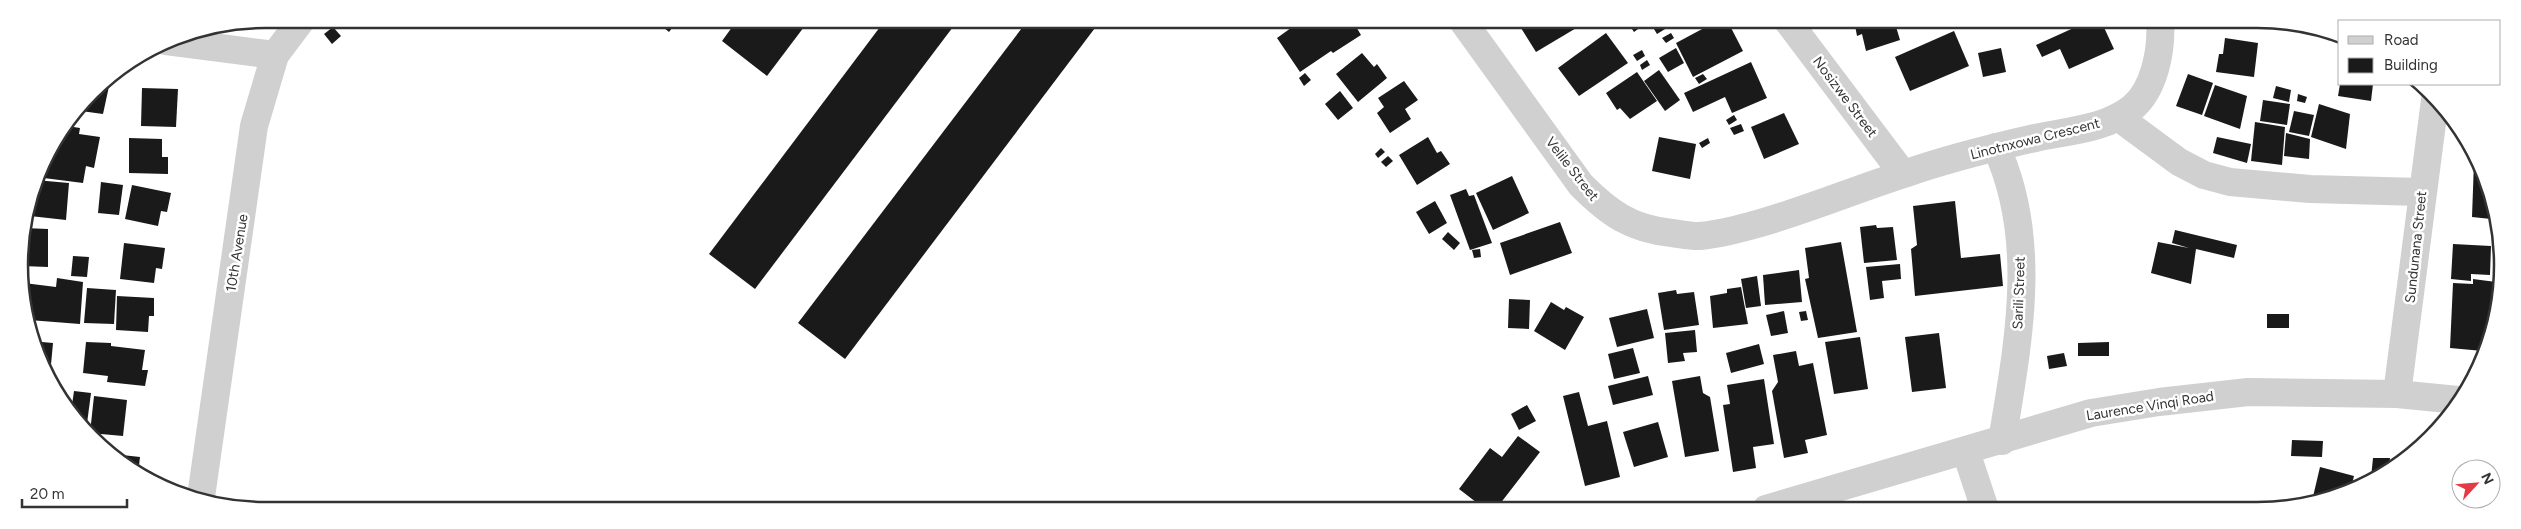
<svg xmlns="http://www.w3.org/2000/svg" width="2521" height="529" viewBox="0 0 2521 529" font-family="Figtree,sans-serif">
  <rect width="100%" height="100%" fill="#fff"/>
  <g fill="#1a1a1a">
    <polygon points="653,19 679,19 669,32"/>
    <polygon points="738,19 810,19 767,76 722,41"/>
    <polygon points="886,19 959,19 755,289 709,254"/>
    <polygon points="1028,20 1101,20 845,359 798,323"/>
    <polygon points="1302,20 1352,20 1361,35 1333,53 1331,51 1300,72 1277,38"/>
    <polygon points="1516,20 1580,20 1583,24 1536,52"/>
    <polygon points="1626,20 1691,20 1682,26 1678,21 1657,34 1649,21 1634,32"/>
    <polygon points="1719,20 1727,20 1743,51 1693,77 1676,43"/>
    <polygon points="1854,20 1894,20 1900,40 1866,51 1862,34 1857,36"/>
    <polygon points="2089,21 2101,21 2114,49 2069,69 2060,49 2042,57 2036,45"/>
    <polygon points="2232,21 2266,21 2266,25 2232,23"/>
    <polygon points="333,27 341,36 332,44 324,34"/>
    <polygon points="1954,31 1969,66 1910,91 1895,57"/>
    <polygon points="1606,33 1628,63 1579,96 1558,68"/>
    <polygon points="1671,33 1674,38 1666,43 1662,38"/>
    <polygon points="2328,34 2340,38 2340,41 2327,40"/>
    <polygon points="2225,38 2258,43 2254,77 2216,72 2219,54 2223,54"/>
    <polygon points="1676,48 1684,63 1668,72 1659,58"/>
    <polygon points="2001,48 2006,72 1983,77 1978,53"/>
    <polygon points="1642,50 1645,56 1637,61 1633,55"/>
    <polygon points="1362,53 1374,67 1377,64 1387,78 1358,102 1336,74"/>
    <polygon points="1647,60 1650,65 1642,70 1640,65"/>
    <polygon points="1751,62 1767,98 1732,113 1725,97 1693,112 1684,93"/>
    <polygon points="1659,70 1680,100 1665,111 1644,81"/>
    <polygon points="1637,72 1657,101 1630,119 1620,108 1617,110 1606,93"/>
    <polygon points="1305,73 1311,80 1304,86 1299,78"/>
    <polygon points="1703,74 1707,79 1699,84 1695,78"/>
    <polygon points="2188,74 2213,83 2202,115 2176,106"/>
    <polygon points="111,77 103,114 81,111 82,103 91,91"/>
    <polygon points="1404,81 1418,100 1405,109 1411,119 1390,133 1377,113 1384,107 1378,98"/>
    <polygon points="2340,84 2373,84 2371,101 2338,96"/>
    <polygon points="2215,85 2247,96 2240,129 2204,116"/>
    <polygon points="2276,86 2291,90 2289,102 2273,98"/>
    <polygon points="142,88 178,89 176,127 141,126"/>
    <polygon points="1340,91 1353,108 1338,120 1325,104"/>
    <polygon points="2298,94 2307,97 2305,103 2297,101"/>
    <polygon points="2263,100 2290,104 2287,125 2260,121"/>
    <polygon points="2319,104 2350,114 2346,149 2311,137"/>
    <polygon points="2294,111 2314,115 2309,136 2289,132"/>
    <polygon points="1784,113 1799,144 1764,159 1751,127"/>
    <polygon points="1734,115 1737,120 1729,125 1726,120"/>
    <polygon points="2255,122 2285,127 2282,165 2251,161"/>
    <polygon points="1741,124 1744,131 1734,135 1730,128"/>
    <polygon points="67,126 80,128 79,134 100,137 94,168 86,166 83,183 36,177 38,170"/>
    <polygon points="2286,133 2310,139 2309,159 2284,156"/>
    <polygon points="1428,137 1437,153 1441,151 1450,164 1417,185 1399,155"/>
    <polygon points="1659,137 1696,144 1690,179 1652,171"/>
    <polygon points="2217,137 2251,144 2247,163 2213,153"/>
    <polygon points="129,138 162,139 162,157 168,157 168,174 129,173"/>
    <polygon points="1708,138 1710,143 1702,148 1699,143"/>
    <polygon points="1381,148 1385,152 1378,158 1375,154"/>
    <polygon points="1388,156 1393,161 1386,167 1381,162"/>
    <polygon points="2474,162 2494,201 2491,219 2472,217"/>
    <polygon points="1512,176 1529,213 1493,230 1476,193"/>
    <polygon points="35,180 69,183 66,220 30,216 31,198"/>
    <polygon points="101,182 123,185 119,215 98,213"/>
    <polygon points="132,185 171,193 167,212 161,211 158,226 125,219"/>
    <polygon points="1466,189 1469,196 1474,195 1492,243 1470,250 1450,195"/>
    <polygon points="1435,201 1447,223 1429,234 1416,212"/>
    <polygon points="1955,201 1961,258 2000,254 2003,286 1915,296 1911,249 1917,245 1913,206"/>
    <polygon points="1560,222 1572,253 1510,275 1500,243"/>
    <polygon points="1876,225 1877,228 1893,227 1897,260 1864,263 1860,227"/>
    <polygon points="24,228 48,229 48,267 22,266 19,249"/>
    <polygon points="2175,230 2237,245 2234,258 2196,249 2191,284 2151,273 2158,242 2189,248 2172,243"/>
    <polygon points="1448,232 1460,243 1454,250 1442,239"/>
    <polygon points="1841,242 1857,332 1818,338 1805,279 1809,278 1805,248"/>
    <polygon points="124,243 165,248 162,269 156,268 154,283 120,279"/>
    <polygon points="2453,244 2491,246 2490,275 2471,274 2471,281 2451,279"/>
    <polygon points="1480,249 1481,257 1474,258 1472,250"/>
    <polygon points="73,256 89,257 87,277 71,276"/>
    <polygon points="1900,264 1901,279 1882,281 1884,298 1870,300 1866,267"/>
    <polygon points="1799,270 1802,302 1765,305 1763,275"/>
    <polygon points="1757,276 1761,306 1746,308 1741,279"/>
    <polygon points="57,278 83,282 80,324 29,320 24,283 56,287"/>
    <polygon points="2473,279 2496,282 2496,311 2483,351 2450,348 2453,283 2473,284"/>
    <polygon points="1741,287 1748,324 1713,328 1710,296 1727,293 1727,289"/>
    <polygon points="87,288 116,290 114,324 84,323"/>
    <polygon points="1676,290 1677,294 1694,292 1699,325 1664,330 1658,293"/>
    <polygon points="117,296 154,298 154,316 149,316 148,332 116,330"/>
    <polygon points="1509,299 1530,300 1529,329 1508,328"/>
    <polygon points="1551,302 1564,310 1566,307 1584,317 1565,350 1534,331"/>
    <polygon points="1647,309 1654,338 1617,347 1609,318"/>
    <polygon points="1784,311 1788,333 1771,336 1766,315"/>
    <polygon points="1806,311 1808,320 1801,321 1799,312"/>
    <rect x="2267" y="314" width="22" height="14"/>
    <polygon points="1695,330 1697,352 1683,353 1685,361 1668,363 1665,333"/>
    <polygon points="1939,333 1946,388 1912,392 1905,337"/>
    <polygon points="1860,337 1868,389 1834,394 1825,342"/>
    <polygon points="31,341 53,343 50,375 32,344"/>
    <polygon points="86,342 111,343 111,346 145,350 142,370 148,370 145,386 107,382 108,376 83,373"/>
    <polygon points="2109,342 2109,356 2078,356 2078,343"/>
    <polygon points="1759,344 1764,364 1731,373 1726,353"/>
    <polygon points="1633,348 1640,373 1614,379 1608,354"/>
    <polygon points="1796,351 1799,366 1813,363 1827,435 1805,440 1808,453 1784,458 1772,391 1778,382 1773,355"/>
    <polygon points="2064,353 2067,366 2049,369 2047,356"/>
    <polygon points="1648,376 1653,395 1613,405 1608,386"/>
    <polygon points="1700,376 1703,393 1710,397 1719,451 1685,457 1672,381"/>
    <polygon points="1764,379 1774,444 1753,447 1756,468 1733,472 1723,405 1730,404 1727,385"/>
    <polygon points="74,391 91,393 86,431 80,426 71,412"/>
    <polygon points="1579,392 1588,426 1607,421 1620,477 1585,486 1563,396"/>
    <polygon points="94,396 127,400 123,436 90,433"/>
    <polygon points="1527,405 1536,421 1519,430 1511,414"/>
    <polygon points="1658,422 1668,457 1634,467 1623,432"/>
    <polygon points="1518,436 1540,452 1496,509 1485,509 1459,489 1490,448 1502,457"/>
    <polygon points="2292,440 2323,441 2322,457 2291,456"/>
    <polygon points="113,454 140,457 138,474"/>
    <polygon points="2373,458 2390,458 2389,466 2371,478"/>
    <polygon points="2320,467 2354,476 2350,492 2312,501"/>
  </g>
  <g fill="none" stroke-linecap="round" stroke-linejoin="round">
    <g stroke="#d0d0d0" stroke-width="28">
      <path d="M1462,20L1581,185C1609,213 1631,229 1672,233C1680,234 1689,236 1698,236C1718,235 1738,229 1757,224C1807,210 1854,190 1904,174C1947,159 1991,148 2035,138C2067,131 2106,129 2132,108C2155,89 2162,49 2160,21"/>
      <polyline points="1787,20 1903,174"/>
      <polyline points="166,41 275,55"/>
      <polyline points="2118,117 2179,162 2204,175 2230,182 2310,189 2421,192"/>
      <path d="M1996,147C2039,240 2018,344 2002,441"/>
      <polyline points="2397,394 2435,100"/>
      <polyline points="1966,452 1985,509"/>
      <polyline points="201,497 254,126 275,55 302,19"/>
      <polyline points="1766,509 2091,413 2159,402 2248,392 2397,394 2458,400"/>
    </g>
  </g>
  <g text-anchor="middle" dominant-baseline="central" stroke-width="5" stroke-linejoin="round" paint-order="stroke">
    <g font-size="14" fill="#333" stroke="#fff">
      <text transform="translate(1845 97) rotate(53)">Nosizwe Street</text>
      <text transform="translate(2035 139) rotate(-14)">Linotnxowa Crescent</text>
      <text transform="translate(1572 169) rotate(52)">Velile Street</text>
      <text transform="translate(2416 247) rotate(-84)">Sundunana Street</text>
      <text transform="translate(237 253) rotate(-81)">10th Avenue</text>
      <text transform="translate(2019 293) rotate(-88)">Sarili Street</text>
      <text transform="translate(2150 406) rotate(-9)">Laurence Vinqi Road</text>
    </g>
  </g>
  <path d="M0 0H2521V529H0ZM265 28H2257A237 237 0 0 1 2494 265V265A237 237 0 0 1 2257 502H265A237 237 0 0 1 28 265V265A237 237 0 0 1 265 28Z" fill="#fff" fill-rule="evenodd"/>
  <path fill="none" stroke="#333" stroke-width="2.5" d="M265 28H2257A237 237 0 0 1 2494 265V265A237 237 0 0 1 2257 502H265A237 237 0 0 1 28 265V265A237 237 0 0 1 265 28Z"/>
  <rect x="2338" y="20" width="162" height="65" fill="#ffffff" stroke="#adadad"/>
  <rect x="2348" y="36" width="25" height="8" fill="#d0d0d0" stroke="#adadad"/>
  <text x="2384" y="45" font-size="15" fill="#333333">Road</text>
  <rect x="2348" y="58" width="25" height="15" fill="#1a1a1a" stroke="#adadad"/>
  <text x="2384" y="70" font-size="15" fill="#333333">Building</text>
  <g transform="translate(2476 484) rotate(64)"><circle r="24" fill="#ffffff" stroke="#adadad"/>
  <path d="M0-4L9 19L0 12L-9 19Z" fill="#e63946"/>
  <text y="-8" font-size="14" font-weight="bold" text-anchor="middle" fill="#333333">N</text>
  </g>
  <path d="M22 499v8h105v-8" fill="none" stroke="#333333" stroke-width="2.5"/>
  <text x="30" y="499" font-size="15" fill="#333333" stroke="#ffffff" stroke-width="4" paint-order="stroke">20 m</text>
</svg>
